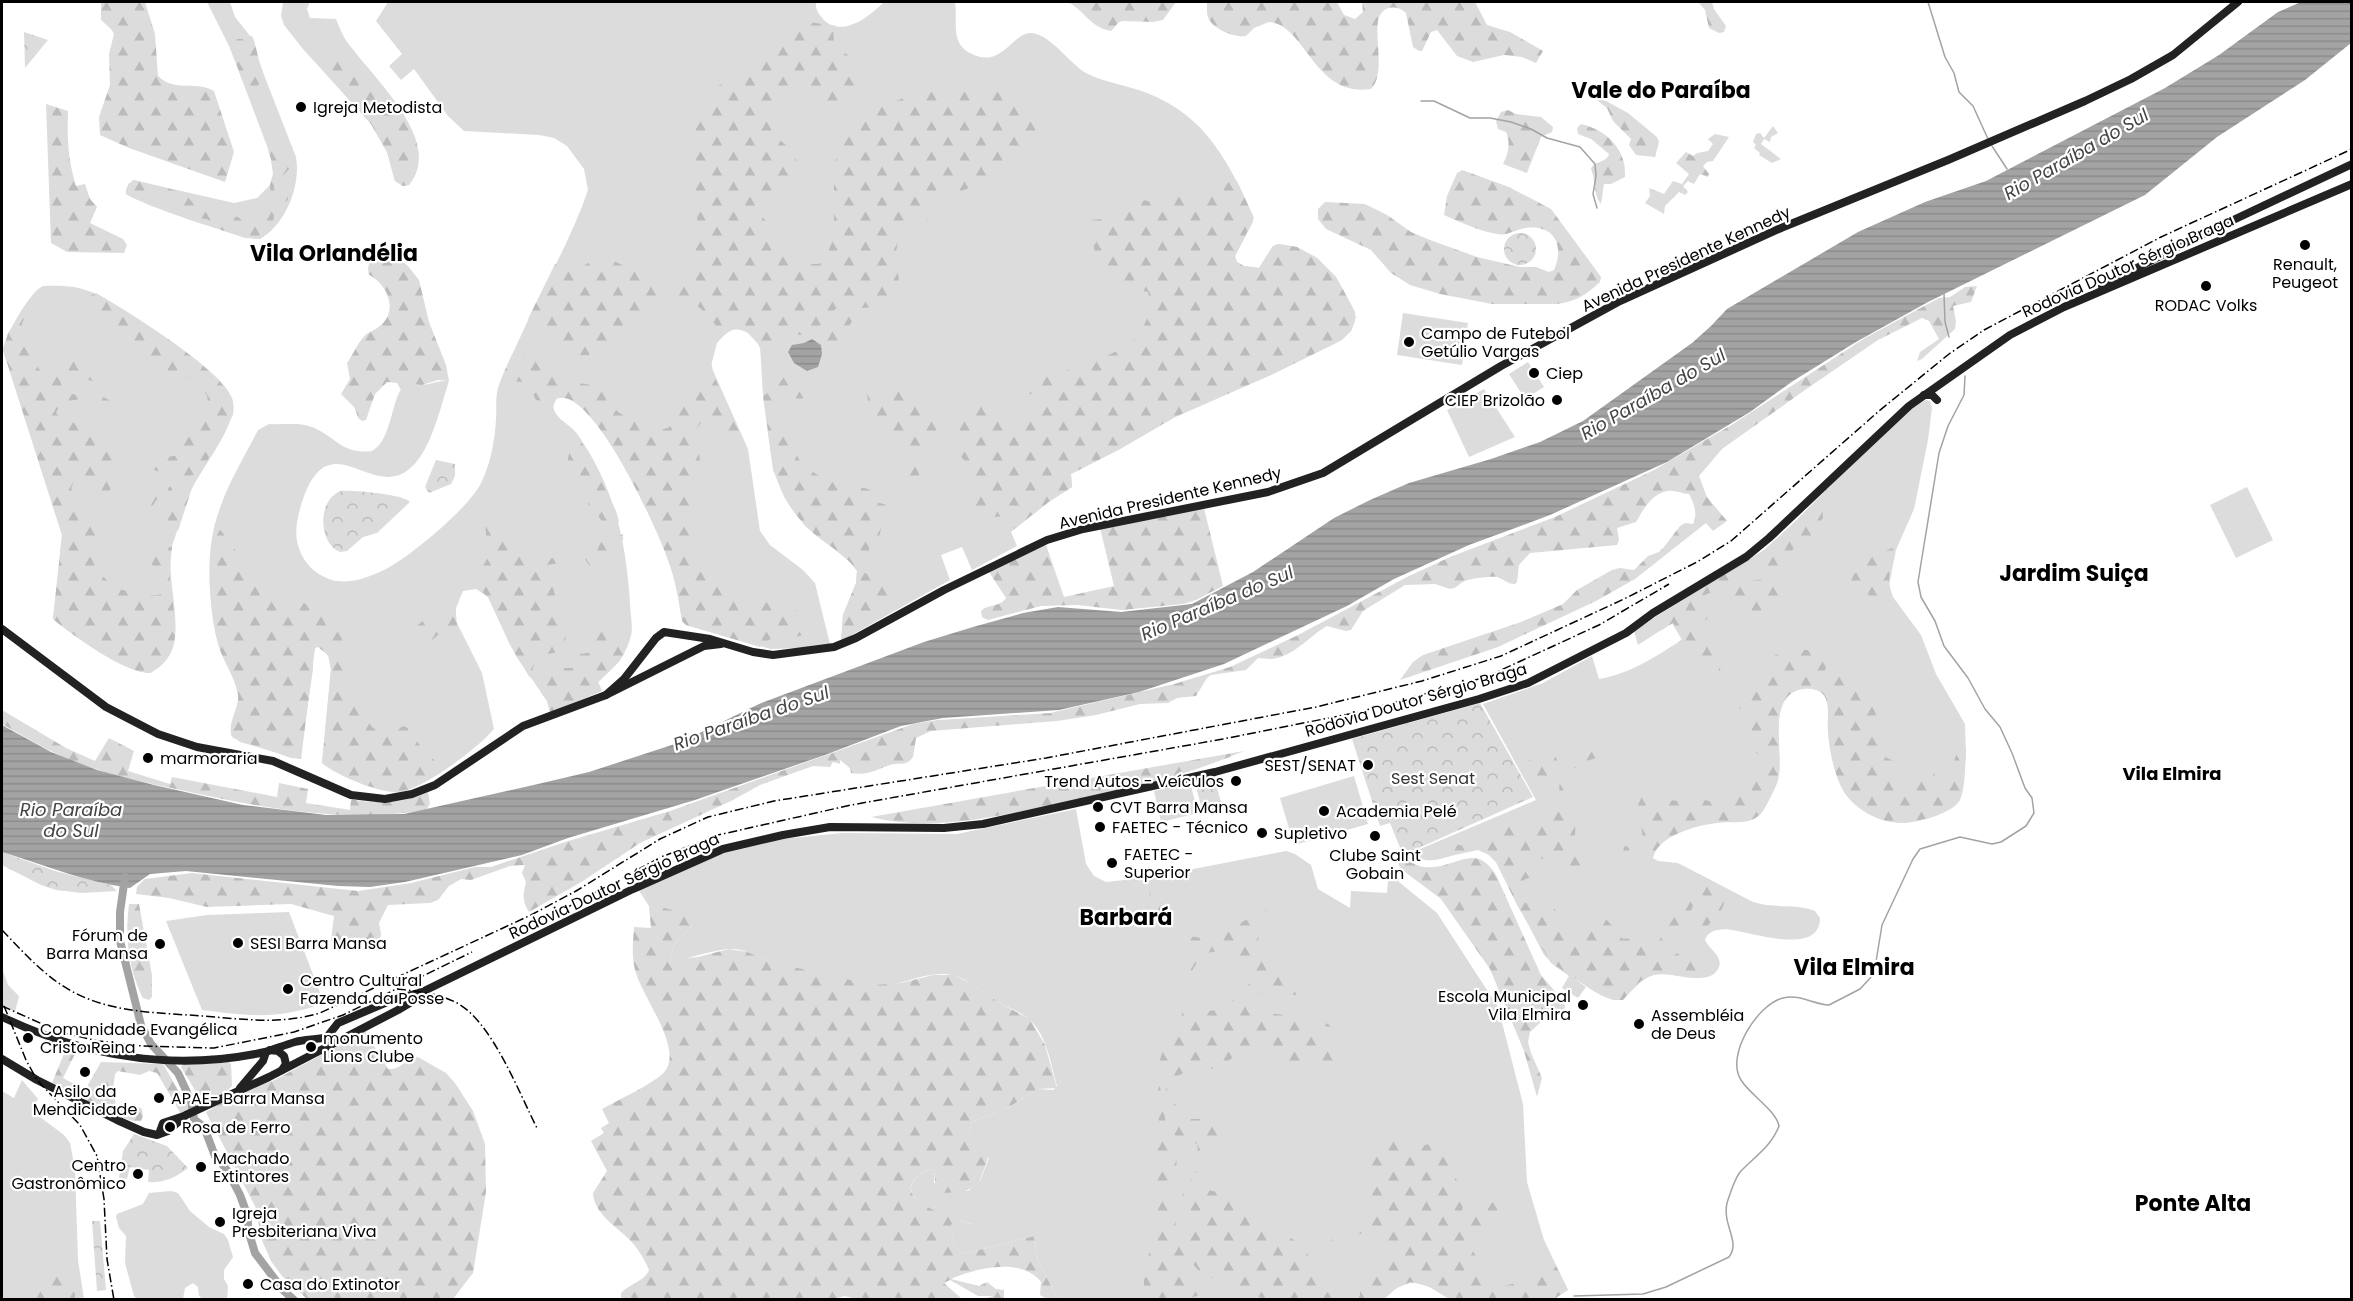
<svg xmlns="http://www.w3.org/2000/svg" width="2353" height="1301" viewBox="0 0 2353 1301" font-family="Poppins,sans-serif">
  <defs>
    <pattern id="forest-firs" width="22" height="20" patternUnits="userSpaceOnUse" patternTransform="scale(1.5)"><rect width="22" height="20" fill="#dcdcdc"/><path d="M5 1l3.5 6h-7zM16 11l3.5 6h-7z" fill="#bbb"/></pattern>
    <pattern id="park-crowns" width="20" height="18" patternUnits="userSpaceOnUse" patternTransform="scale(1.5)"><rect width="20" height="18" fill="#dcdcdc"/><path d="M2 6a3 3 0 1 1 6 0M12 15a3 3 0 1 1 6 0" fill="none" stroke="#bbb"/></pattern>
    <pattern id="water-rules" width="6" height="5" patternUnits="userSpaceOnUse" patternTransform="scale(1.5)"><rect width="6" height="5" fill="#a3a3a3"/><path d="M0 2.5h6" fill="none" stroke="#8b8b8b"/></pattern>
  </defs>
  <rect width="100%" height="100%" fill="#fff"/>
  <g fill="#dcdcdc">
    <path d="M207,2H230L235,17L254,41L257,57L296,157C301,186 286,224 260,239C245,240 139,204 126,194V189L133,180L234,203L257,198L270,185L273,174L270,154L230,48Z"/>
    <path d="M283,2H310L307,9L310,18L336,19C340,29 344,39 351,47C375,79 444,143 409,185L403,186L395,181L387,152L371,124L303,49L284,25L281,16Z"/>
    <path d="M388,2H816C815,9 818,13 823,19C842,39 870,16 884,2H955C958,18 950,41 968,52C1002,72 1012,31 1032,33C1051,35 1069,63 1086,73C1105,83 1127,85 1147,93C1205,115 1229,162 1253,216V222L1235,256L1237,262L1244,266L1259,268L1273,246L1278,244L1297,247L1317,258L1336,277L1355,312V321L1351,331L1342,340L1273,374L1175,417L1120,449L1071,474L1072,487L1050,501L1011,532L1017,546L972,570L962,547L941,555L950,580L841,641L843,615L856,583L857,571L849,561L805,526L785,498L773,470L763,396L760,346L747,332L738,329L728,331L717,343L711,366L748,449L760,531L770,545L803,570L815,583L830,644L800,648L771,649L686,625L682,621C679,601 676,582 669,563C659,531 595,391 558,397L553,404C554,420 570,423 578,435C614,487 626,540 630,603C630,614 634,629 630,639C625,658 611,670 598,682L602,691L550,712L547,701L516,656L488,597L476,589L463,591L456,608V621L482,673L494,729C478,748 424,789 399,792C381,794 336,775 322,763L331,669L329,657L321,647H316L313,653V669L300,759L240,742L231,735C231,722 240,708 238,695C235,673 220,656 216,635C208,594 205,548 220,508C229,481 245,456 258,430L269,424C283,425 299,422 312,427C335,436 342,455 372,451C394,439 391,390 407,384C411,383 416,385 421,385C431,385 439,380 449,381C440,408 431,453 408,470C370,499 330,423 303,499C298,514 293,533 299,548C303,562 315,574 329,579C347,586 370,577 386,569C411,556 467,509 480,485C490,467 495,440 496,419C497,409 495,398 498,388C503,372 511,357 518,342C540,292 571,241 588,190L584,169L567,146L554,138L539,135L464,131L448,116L414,69L401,80L389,66L402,54L376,21Z"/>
    <path d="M43,286C63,285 82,286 100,296C131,316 219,366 232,398C241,421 201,468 191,491C184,507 179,526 173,543C161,585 198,647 150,673C124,673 74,635 53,619L62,535L3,350C5,336 30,291 43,286Z"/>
    <polygon points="1403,313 1468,323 1462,365 1397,355"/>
    <polygon points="1528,362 1544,387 1525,399 1509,374"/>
    <polygon points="1484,389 1515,437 1469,457 1447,410"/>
    <path d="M1926,400L1930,401L1932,408L1928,440L1914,509L1896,550L1889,585L1893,597L1921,635L1936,674L1965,724L1966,757L1960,800C1950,813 1927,820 1912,822C1887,827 1853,811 1842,788C1834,772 1829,749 1828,731C1827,721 1830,708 1826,699C1823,691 1812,687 1803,689C1767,694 1782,747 1779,772C1778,783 1772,792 1768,802C1764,809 1761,816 1754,819C1743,824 1729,821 1717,823C1697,825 1658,835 1653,858L1658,861L1678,863L1753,902C1773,909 1796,903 1815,911L1820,918C1820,959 1744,929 1723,929C1715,929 1707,933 1705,940C1709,949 1723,956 1719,967C1711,988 1674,972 1658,974C1638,976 1629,1001 1616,1000C1602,999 1587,986 1575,979L1586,987L1578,998L1562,988L1569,976L1556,967L1544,955L1496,862C1491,857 1487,852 1481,850C1461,845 1429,874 1413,852L1536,800L1483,704L1543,683L1592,656L1599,679C1630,674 1656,656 1682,640L1672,623L1638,645L1634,631L1764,550L1799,518L1868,448L1908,411Z"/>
    <polygon points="2247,487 2273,540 2236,558 2210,505"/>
    <polygon points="1354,776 1368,824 1294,845 1280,798"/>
    <polygon points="1190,782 1198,813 1161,822 1154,791"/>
    <path d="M1076,809L1086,864L1094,876L1106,882L1152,877L1286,851L1295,854L1311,865L1318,889L1350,908L1351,891L1387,893L1389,868L1399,882L1437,913L1498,1007L1523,1104L1527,1182L1544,1240L1568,1290L1554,1299H1449L1435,1289L1415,1282L1399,1286L1383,1300L1058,1299L1038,1261L1034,1236L963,1254L953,1245L954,1233L950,1224H973C949,1218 877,1195 930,1169L935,1171L934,1183L968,1191L980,1181L989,1158L969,1133L972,1122L1009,1107L1038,1089L1053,1090L1057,1086C1051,1065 1047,1036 1030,1020C1021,1011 1008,1008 998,1002C983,993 969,978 951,975C925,970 901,988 875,985C841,982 798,970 764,959C753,955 742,948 730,949C718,949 679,960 669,964L674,945L692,926L686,914C670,911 653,908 644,893L648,885L713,856L783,839L842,833L957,834Z"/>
    <path d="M289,912L324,1003C278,1020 249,1016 202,1010L166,921L207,915Z"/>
    <polygon points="2,968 8,985 19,996 15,1012 2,1005"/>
    <polygon points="22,1080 38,1099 32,1111 64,1135 70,1143 75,1169 78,1260 84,1299 2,1299 2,1091 14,1098"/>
    <polygon points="171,1191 178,1193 190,1211 209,1227 224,1234 228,1240 233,1257 224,1270 224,1279 228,1286 227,1299 203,1299 199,1296 198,1287 193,1283 185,1288 183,1299 137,1299 134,1296 125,1263 126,1236 119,1228 116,1217 117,1214 143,1204 149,1193"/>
  </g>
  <g fill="url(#forest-firs)">
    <path d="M101,2H145L155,34L158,76C175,93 196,80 214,91L234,152L225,182L129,148L100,135L99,117L110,85L109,54L114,34L111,29L101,20Z"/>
    <path d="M1067,2H1176L1163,20L1153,22L1123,21L1119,22L1111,31C1089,27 1084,9 1067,2Z"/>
    <path d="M1207,2H1337L1344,15L1355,19L1363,12L1362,2H1475L1487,25L1510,32L1543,51L1536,63L1522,57L1504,55L1473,62L1457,56L1437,30L1431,32L1422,51H1419L1413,47L1406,13C1396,4 1381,6 1378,21C1375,39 1385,76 1371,89C1314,98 1306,25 1269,22L1254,28L1246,36C1236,38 1216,30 1210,21C1206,16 1207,8 1207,2Z"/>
    <polygon points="1698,2 1712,2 1714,9 1726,26 1724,32 1719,33 1709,28 1705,10"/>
    <path d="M808,22L837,26L834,28C831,51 842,49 856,61C863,81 863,93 841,100C834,102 829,104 822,104L815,99L807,81L799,79C785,90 772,118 776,136C780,141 785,144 790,149C802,162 796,180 789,194L773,193L763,200L754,202L757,211L769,224L779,243L812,264H818L825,260L834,237V171L837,154L847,135L863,117L880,107L914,94L937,91H970L977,88L989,87L1001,89L1023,98L1034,109C1036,124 1041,141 1039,157L1022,141C1020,149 1018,157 1012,163C998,179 959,191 939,201L933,205L927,220L910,227L899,236L896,252L899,283L894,299L881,307L861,308L835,347L831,348L827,346L825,338L848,306L845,305C829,307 824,329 808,334C798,337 789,332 779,333L771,346L761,351C757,338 748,329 733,329L720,338C717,323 709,315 697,306C671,290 662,299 642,317C637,321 630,321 626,325C611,338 615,353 589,355C559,358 550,330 528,319L555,264L571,273L590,262L614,261L657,282L691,285L696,270L694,259L698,207L695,186L693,138L698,113L719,85L734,80L757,55Z"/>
    <path d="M249,36H252C257,47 258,61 263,72L256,92L246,89L230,48L237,39H245Z"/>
    <path d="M332,54C349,56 351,75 374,76C396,103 438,149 409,185L403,186L395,181L387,152L371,124L316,62Z"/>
    <polygon points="1588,85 1597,89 1595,95 1628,113 1657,137 1659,142 1655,157 1636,155 1629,145 1631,139 1613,121 1607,108 1586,92"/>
    <path d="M46,104L68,111C67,138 68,160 76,186L85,184L90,199L97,207L90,223L123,239L127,245L124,253L67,252L51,243Z"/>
    <path d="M1508,110L1516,114L1541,117L1553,127L1552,132L1541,137L1527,173L1503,164C1508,154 1511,143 1506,132L1498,129L1496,121L1501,112Z"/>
    <path d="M1581,124C1607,130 1627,150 1625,177L1611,184H1604L1601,204C1593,195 1596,181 1591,169C1594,160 1606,164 1609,154L1591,139L1578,134L1577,128Z"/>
    <polygon points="1773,126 1778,133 1771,137 1770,142 1764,139 1761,144 1781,159 1772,163 1759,155 1760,153 1754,148 1756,145 1753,142 1756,134 1760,133 1764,138"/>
    <polygon points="1715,134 1729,137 1713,161 1707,162 1703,166 1709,174 1708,177 1700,174 1694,184 1688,181 1683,186 1688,192 1685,195 1679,192 1665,206 1664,214 1645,203 1650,196 1649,188 1664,194 1673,181 1682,184 1689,174 1676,163 1686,152 1693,156 1697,153 1708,151 1713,144 1708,139"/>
    <path d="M273,147H293L289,152L281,154L282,160L288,164L289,169L274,186L275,196H280V200L285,190L288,191V200L275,208L272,230L260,239L245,238L221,230L207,219L188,217L171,202L157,195L132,197L126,194L128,184L134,180L186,193L191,201L221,215L238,217L246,224L261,226C276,214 271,200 270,185C270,182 272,179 273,175C274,167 271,158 268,151Z"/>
    <path d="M1462,170L1509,187L1551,209L1596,270L1601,277L1600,282C1588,294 1573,303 1556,304H1492L1440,294L1410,285L1391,273L1371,250L1326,229L1318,219V209L1325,202L1365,204L1387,215L1411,232L1430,240L1477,257L1520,267H1536L1549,272L1554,270C1565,245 1554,224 1525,228C1515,230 1507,236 1497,234C1479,231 1460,222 1444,215L1447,196L1457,173Z"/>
    <path d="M1237,181L1254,218L1235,256L1237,262L1244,266L1259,268L1273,246L1278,244L1297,247L1317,258L1336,277L1352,306L1356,317L1351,331L1336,343L1273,374L1175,417L1120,449L1071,474L1072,487L1050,501L1014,529L1010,516L974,518L976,491L970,478L968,465L958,453L952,438L942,435L936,439L929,446L927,457L918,465L922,503L906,477L901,444L871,419L866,389C893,386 916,395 937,411C942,416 944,421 950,425L961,420L983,393L995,384C987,417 996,422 1026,429V414L1040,395L1023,393L1033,378L1057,375L1085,361L1111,354L1130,344L1142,330L1149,314L1151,307L1148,292L1115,285L1104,277L1096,260L1090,224L1092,220L1117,217L1125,199L1131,197L1160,204L1192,191L1214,193C1219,182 1226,183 1237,181Z"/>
    <path d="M388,249L408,266L419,280L429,322L446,365L449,381L438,380L422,385L410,384L401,390L397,383L387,382L375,394L366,420L362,421L358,418L355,408L341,394L350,379L347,363C353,355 356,346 362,339C366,332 375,331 381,325C399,309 386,283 369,275C365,261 376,254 388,249Z"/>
    <path d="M1977,286L1971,302L1953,306L1956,321L1955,329L1922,359L1917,361L1920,352L1939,339L1929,321L1922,318L1878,340L1805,390L1722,449L1699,476L1707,497L1727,521L1713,531L1706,523L1635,579L1596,601L1498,647L1400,680L1413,662L1423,655L1521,622L1563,604L1577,590L1612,570L1620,568L1634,570L1648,556L1659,552L1664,547L1680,526L1685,523L1693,524C1698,514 1694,503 1689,494C1682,494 1675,490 1668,491C1652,493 1643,510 1636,522L1617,528L1619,540L1617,545L1530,553L1519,565L1517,582L1515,584C1507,584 1504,579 1497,577C1490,576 1467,579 1463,582C1458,585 1457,588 1450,589L1435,584L1405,585L1363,611L1351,630L1346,631L1327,626C1311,635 1297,653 1277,658C1271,660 1264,658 1258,658L1246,670L1211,675L1207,678L1196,696L1177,698L1168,703L1140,704L1096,715L1057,721L931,731L916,738L913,757C906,767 900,762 890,765C876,770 867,776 851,773L850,768L840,760V764L833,762L830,767L813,766L760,785L733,800L640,843L583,881L529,912C522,901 523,894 526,882L522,873L525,865L510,866L471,880L461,879L449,886L438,900L430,903L388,905L379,923L381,934L380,940L351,942L341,948L331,940L334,916L291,904L207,907L169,898L136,894L137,887L145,879L192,873L358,891L411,883L475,867H491L565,842L670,811L913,724L938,720L1050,713L1174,684L1230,667L1298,635L1407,577L1450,557L1555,517L1654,470L1733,424L1865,338L1939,298L1950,297L1965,287Z"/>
    <path d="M96,293C126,310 219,368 231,397C234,403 234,409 233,415L199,475H192L183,478L154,470L151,462C156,458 176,456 184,454L185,449L163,443L178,436C181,420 194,418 205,411L208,403L207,395L191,378L168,372L138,351L123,345L121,338L98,319V313H89L83,307L85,298Z"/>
    <path d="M20,315L24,319C16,333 30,338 34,350C36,355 34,354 35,360C36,369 44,374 52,378L58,374L63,365L74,359L86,367L105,375L110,382L107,385L102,384L72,375L61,383C64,401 86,392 98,395C105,397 113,402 118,408L117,414C103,415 99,404 88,400C78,397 59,402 56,413L62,419L81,425L92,419H96L100,428L98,435L110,443L118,456L106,508L97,500L100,487C91,488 84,482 74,481L71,488C77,500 99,531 98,543C97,549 94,556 93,562C109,590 128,595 159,595L161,592C160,586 162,581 160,576C156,567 149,565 149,554L153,547H172C171,558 169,569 170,580C172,615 189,652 150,673C125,673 73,636 53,619L62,535L3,350L8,333Z"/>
    <path d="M525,354L539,356L573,382L597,386L618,412L647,429L655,431L668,428L676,419L682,407L691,402L697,384L711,362L714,376L745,443C727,435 724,419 702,422L696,429L700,460L696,481V502L691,523L692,542L701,569L720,582L743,609L757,610L768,601L778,598L808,619L811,624C803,642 788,637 773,637L760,647L686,625L682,621C679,601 676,581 669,562C659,533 592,383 556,399L553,407L536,400L533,394L544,389L540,385L502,379L506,368L510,369L514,363H518L521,372L530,373L529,364L521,357Z"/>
    <path d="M805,371L792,386L812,387L814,391C809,397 803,400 795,398L790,393C779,401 769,410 773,424L805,439C803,443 798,446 797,451C794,466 833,484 845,486C857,489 866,485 877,494L871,500L886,505L879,538L869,544V554L856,558V564L861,572L880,577L893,592L896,599L887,614L841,641L843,615L856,583L857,571C845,552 820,542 805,525C767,486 772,445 763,396L777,387L784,377Z"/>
    <path d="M582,443L616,511L619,521L615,527L611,526L607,529L597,514L590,509L588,503L592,494V486L582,496L574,491L577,484C566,474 565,460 572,447Z"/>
    <path d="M156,483L166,484L172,488L171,501L174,503L184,494H190L178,531L166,523L168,514L172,511L165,508L166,502L157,499C152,505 151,514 143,514L137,509Z"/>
    <polygon points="1827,489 1828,497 1822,504 1823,518 1811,533 1813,542 1822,544 1815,547 1797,544 1791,552 1791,561 1782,567 1762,566 1758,572 1745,572 1744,567 1749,560 1764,550 1788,529"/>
    <path d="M1204,508L1223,586L1196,600L1183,604L1122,610L1077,605L1041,606L988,620L982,617L981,611C988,604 1001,607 1006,598L989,572L1031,550L1046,545L1064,597L1114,586L1100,528Z"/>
    <path d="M485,519L504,538L516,542L525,551L529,548L533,562L562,556L569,558L563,562L543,566L535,573L546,571L550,574L555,596L557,616H560C564,625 560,630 566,638L563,644L559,645V652L547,654L543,661H535L530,678L510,645L488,597L481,591L482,568L491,552V546L486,535Z"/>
    <path d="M215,523L232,545L251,575L274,597L313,605L325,611L340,625L347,640L346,651L351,670L348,690L349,699L373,728L388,736L403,726L408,728L421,747L438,764L440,773C428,779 414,789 401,791C383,795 336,775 322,763L331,669L328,655L318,647L315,648L301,759L291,758L233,738C225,725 240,709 238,694C235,677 224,663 219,647C207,606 209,564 215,523Z"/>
    <polygon points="623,534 623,540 612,550 610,563 606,564 602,571 595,574 585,559 597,552 599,545 605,538 614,538"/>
    <path d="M1897,546C1891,561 1886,580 1892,595L1888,602L1874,603L1869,595L1858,589L1851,595V581L1854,574L1862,569L1873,556Z"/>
    <path d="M1733,569L1735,573V579L1742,586C1752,580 1759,577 1771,583C1778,590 1786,601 1783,611C1773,616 1745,615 1736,606C1729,600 1728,592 1719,589L1693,600V603L1704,607L1708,612L1707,619L1695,624V630L1713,643L1711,652L1721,654L1720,671L1714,673L1680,648L1678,642L1682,639L1673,623L1660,631L1652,628L1649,621Z"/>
    <path d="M449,611L456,613L457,626L455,631C452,631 449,630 446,631C437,633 429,647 417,646L411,633L413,629L431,614L442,617Z"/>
    <path d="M602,628L612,636H621L625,641L624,654L619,662L598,682L602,691L550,712L547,701L540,691L544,676L556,668H572L575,663L566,660L565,656L569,647L582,654L592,652C596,643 595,636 602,628Z"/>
    <path d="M1796,649L1816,651L1828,658L1824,675L1832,680L1836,679L1841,673L1849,670L1855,673L1846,682L1861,685L1869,695L1882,732L1878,751L1881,755L1900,764L1895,771L1898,791L1903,787L1905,780L1910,781L1911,787L1921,770L1933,772L1939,782L1943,783L1950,772L1958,750L1966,747C1965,760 1966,791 1959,801C1954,809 1944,812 1936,815C1901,828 1875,825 1849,798C1835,784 1829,748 1828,729C1827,719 1830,706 1825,697C1821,689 1809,687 1801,689C1767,697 1783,750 1779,775C1778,784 1773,792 1769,800C1765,807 1762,814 1755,818C1745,824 1731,821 1719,822C1699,825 1661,834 1653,856L1648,853L1647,849L1644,852L1634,851L1628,855L1624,853L1623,850L1625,846L1636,847L1643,840L1641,824L1630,820L1645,791L1653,801L1664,808L1668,800L1680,801L1690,797L1700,785L1703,787L1705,800L1712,802L1735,795L1749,777L1763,772L1766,760L1755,752L1738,721L1741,717H1755L1760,712L1756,709H1741L1734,703L1764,672L1775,655Z"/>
    <path d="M2,710L66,748L95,761L109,738L134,751L128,771L170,784L172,777L277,797L279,783L308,789L306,803L350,810L351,799C378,805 403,803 428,792L430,804L426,810C346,824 263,808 185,791C147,783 107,775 70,760C46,750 24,736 2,724Z"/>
    <path d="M1596,743L1604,746L1607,754L1587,761L1570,771L1567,776V791L1559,795L1560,774C1538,786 1530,787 1517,763C1532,765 1535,749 1548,748L1553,751L1560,767L1571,762Z"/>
    <path d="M1244,751C1178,779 1108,795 1038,808C983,819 926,831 871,817Z"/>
    <path d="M1561,810C1578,817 1576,826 1574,841C1582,850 1597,857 1578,868L1546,858L1534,860L1533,864L1538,876L1525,879L1523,883L1529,885L1521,893L1519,900C1528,907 1542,901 1552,907C1563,913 1552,931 1572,944L1577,937L1606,919L1623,939C1628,939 1633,937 1638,937C1652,939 1665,957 1672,967L1678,963L1673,956L1678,953L1693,963L1710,965V975C1689,985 1666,966 1644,979C1635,984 1630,993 1623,1000H1613L1603,995L1551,963L1517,905L1496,862L1489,855L1478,850L1446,857L1447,849C1457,838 1465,851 1478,846C1484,843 1500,825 1506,819L1515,820L1525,833L1537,829L1548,815Z"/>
    <path d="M1403,857C1410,861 1416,866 1424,867C1455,870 1475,840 1496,875L1541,975L1565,1003L1564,1017L1542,1021L1530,1032L1528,1042L1531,1053L1542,1078L1537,1097L1524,1051L1490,969L1441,899L1405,872L1399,866L1398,860Z"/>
    <path d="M1699,874L1724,888L1722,893H1717L1721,899H1726L1720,913L1721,917L1726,916L1733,907L1738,910L1737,918L1734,920L1729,919L1726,925L1727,929L1716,930V923L1711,921L1703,935L1699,934V917L1706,897L1703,895L1694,903L1691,911L1686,914C1686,930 1681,929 1677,943L1673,945L1668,941L1658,942L1683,904L1688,889L1697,882Z"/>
    <path d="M1148,878C1160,888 1155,891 1160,905C1163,913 1171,922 1176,927C1201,953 1237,923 1261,912C1268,909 1275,908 1283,907L1263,927L1259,934L1257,950L1265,961L1311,997L1271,992L1255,993L1250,999L1251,1004C1273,1023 1307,1007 1332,1027L1309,1024L1307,1029C1319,1038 1344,1048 1340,1066L1319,1062L1300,1070L1287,1066L1261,1050L1249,1051L1237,1055L1217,1068L1188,1071L1175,1077H1165L1160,1060C1167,1035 1185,1030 1183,998C1192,1016 1216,1014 1230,1002C1238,996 1244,988 1252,981L1254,977C1252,969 1247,968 1241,964C1219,948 1205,945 1192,971C1189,977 1186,981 1184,988L1186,948C1181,939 1171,936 1165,928C1157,918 1146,890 1148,878Z"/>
    <path d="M648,885L644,893C657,914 679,906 693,918L692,926L674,945L669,964L677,959L698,957L729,949L747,952L764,959L813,972L875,985L901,983L933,975H953L971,983L998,1002L1030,1019L1045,1045L1057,1088L1038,1089L1009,1107L972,1122L969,1133L988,1148L990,1153L978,1185L963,1192L942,1193L935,1186V1171L930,1169C875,1196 953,1218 975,1225L951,1224L954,1233L953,1245L963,1254L1034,1236L1038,1261L1058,1299H1047L1040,1295L1041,1282C1022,1257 976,1268 951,1279L979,1286L987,1282L996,1289L1004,1290V1299H983L993,1296H978L950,1280L944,1283L962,1299L859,1300L845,1296L829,1300L621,1299V1293C629,1284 645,1281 649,1270C644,1258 637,1247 628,1238C615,1226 594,1213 593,1193L607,1171L591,1141L604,1133L601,1128L609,1123L602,1109C616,1101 657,1082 665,1071C683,1048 643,998 636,973C631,958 633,943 634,927L651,928L649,906L638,889Z"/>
    <path d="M129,904H139L152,975V997L149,1000L143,998C128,969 125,936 129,904Z"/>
    <path d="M365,1031L388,1069C399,1071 407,1058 418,1057L446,1073L455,1083L473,1111L485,1144L486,1192L473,1273L453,1299H307L282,1276L271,1261L260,1236L257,1210L206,1112L239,1092L275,1080Z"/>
    <path d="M66,1049L76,1052L63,1078L85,1090L101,1062L163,1064L190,1110L181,1114L157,1073L149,1071L140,1075L118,1071L115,1074L113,1090L116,1106L127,1109L135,1105L142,1109L143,1116L141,1121C126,1125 69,1092 52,1083Z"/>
    <polygon points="228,1061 231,1064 232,1086 225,1093 205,1103 202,1102 181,1067 184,1063"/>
    <polygon points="1159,1080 1167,1131 1177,1157 1174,1197 1176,1229 1185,1248 1188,1274 1216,1290 1187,1299 1140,1299 1144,1285 1144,1270 1160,1217 1152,1191 1152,1182 1160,1135 1157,1099"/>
    <path d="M1181,1081L1172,1094L1179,1114L1190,1119H1213C1226,1135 1209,1160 1197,1173H1192L1188,1163L1198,1149L1197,1144L1188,1140H1179C1166,1126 1167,1100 1166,1083Z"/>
    <path d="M1389,1140C1398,1141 1402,1150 1411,1150C1417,1150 1423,1145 1429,1144C1448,1150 1466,1195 1462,1212L1479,1202L1508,1204L1483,1229H1471L1465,1234V1239L1480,1262L1487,1284L1499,1287L1533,1279L1547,1269L1553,1260L1568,1290L1554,1299H1449L1428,1286L1410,1282L1393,1290L1383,1299H1358L1360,1295L1359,1284C1375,1273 1389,1267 1394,1246L1381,1236L1366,1233L1343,1236L1333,1247L1328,1244L1336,1234L1361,1225L1374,1211V1204L1368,1195L1372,1173L1367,1164L1368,1160L1376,1150Z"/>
    <path d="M1185,1177C1205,1184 1212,1202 1235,1184L1234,1203L1302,1245C1322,1271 1301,1285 1343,1299H1263L1239,1287L1207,1276L1198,1270L1192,1263L1184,1225L1182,1199Z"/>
    <path d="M67,1270C79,1276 75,1288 75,1299H32C39,1285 50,1270 67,1270Z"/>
  </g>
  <g fill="url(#park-crowns)">
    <polygon points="24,32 48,40 25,68"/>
    <circle cx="1520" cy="249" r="16"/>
    <polygon points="436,460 455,464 455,476 451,484 429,493 425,487"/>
    <path d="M341,491C353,490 402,494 410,502L377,533L363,537L347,551L340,552C318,543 317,499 341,491Z"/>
    <polygon points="1480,703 1533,797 1403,855 1390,823 1380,826 1352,739"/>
    <polygon points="1214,776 1223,810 1203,813 1194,780"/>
    <polygon points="2,852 55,871 111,885 117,891 82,893 56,890 41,885 2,865"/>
    <path d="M134,1134L167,1146L188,1168C175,1178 164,1183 148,1182L149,1170L130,1167L127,1179L119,1178L123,1151Z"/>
    <polygon points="92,1221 100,1221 106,1290 97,1291"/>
  </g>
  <g fill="url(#water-rules)">
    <path d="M2301,2H2351V43L2305,80L2217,137L2145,195L1928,302L1856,342L1793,381L1750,412L1667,462L1550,515L1469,545L1394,579L1347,606L1224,664L1139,692L1059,710L943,718L901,726L825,755L695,800L568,838L522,855L405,882L370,887L338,886L186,871L150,874L130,888C86,882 44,865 2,852V725L51,752L97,770L154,785L243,805L326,815L404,814L538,784L589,772L681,742L759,704L924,642L973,627L1023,613L1058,607L1121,612L1192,604L1253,572L1334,518L1370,500L1409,483L1491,459L1540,442L1583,421L1692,343L1711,326L1727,309L1858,232L1925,202L1986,181L2165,88L2219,55L2278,12Z"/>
    <polygon points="812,339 821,345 822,354 818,367 807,371 794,363 788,352 792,345 804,343"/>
  </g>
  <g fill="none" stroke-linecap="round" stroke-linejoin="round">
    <g stroke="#a3a3a3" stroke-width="1.5">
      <polyline points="1928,2 1945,57 1954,73 1959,92 1973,106 1988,139"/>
      <polyline points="1421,101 1434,101 1470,118 1490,118 1511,122 1531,129 1547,138 1580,147 1595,164 1596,176 1593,194 1597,208"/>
      <polyline points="1992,146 2007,169"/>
      <polyline points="1944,294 1945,322 1949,337"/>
      <path d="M1574,1296L1643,1294L1666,1287L1729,1257C1741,1242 1722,1225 1727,1203C1730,1194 1734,1180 1740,1172C1754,1157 1771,1147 1779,1126C1776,1110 1750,1095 1741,1080C1725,1055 1758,1004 1783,998C1801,994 1812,1004 1829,1005L1860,989L1874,974L1882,925L1913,859L1920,849L1960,837L1992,844L2001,842L2026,826L2034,813L2032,798L2025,788L2012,753L2000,727L1985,709L1968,678L1944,646L1935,621L1921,597L1918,582L1939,453L1948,426L1964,395L1965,376"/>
    </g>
    <polyline stroke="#a3a3a3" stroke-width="8" points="125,877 120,912 120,941 141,1025 151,1044 178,1073 191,1101 194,1119 204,1127 215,1156 227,1170 240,1195 247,1214 249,1233 255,1253 283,1290 294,1300"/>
    <g stroke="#222" stroke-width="8">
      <polyline points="2102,286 2193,239 2352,164"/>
      <polyline points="1924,395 1932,395 1937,400"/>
      <polyline points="2,629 106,707 158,734 197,747 273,761 351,795 385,799 412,794 435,785 523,726 606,695 704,646 721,644"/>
      <polyline points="606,695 624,679 656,638 664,632 710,639 753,652 773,655 834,647 856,638 944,590 1047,540 1083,529 1268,492 1323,473 1501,366 1620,301 1781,228 1948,160 2085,101 2131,79 2173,55 2238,2"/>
      <path d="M2,1017C86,1057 172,1072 265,1052C275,1049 285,1045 295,1042C306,1039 317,1040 327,1037L338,1023L392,1000L422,992L633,889L723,849L783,835L830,827L944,828L983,824L1215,772L1479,699L1528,683L1626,633L1653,613L1746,557L1769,538L1909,406L2010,335L2064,307L2352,184"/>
      <polyline points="270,1050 278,1051 284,1056 286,1064 282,1070"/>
      <polyline points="2,1059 37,1080 117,1120 144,1132 157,1135 168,1131 186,1115 269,1077 398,1010 413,1001 421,992"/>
      <polyline points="240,1088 263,1061 266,1052"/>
      <polyline points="159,1134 163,1123 184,1116"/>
    </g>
    <g stroke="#000" stroke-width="1.5" stroke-dasharray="9 3 1.5 3" stroke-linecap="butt">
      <polyline points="534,922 568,907 661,857 718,835 851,805 1223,739 1359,712 1486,677 1599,625 1669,584"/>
      <path d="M2,930C27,956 51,984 86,998C122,1013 164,1013 202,1016C242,1019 281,1025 320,1013L531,915L576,891L660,839L708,817L774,801L1046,758L1316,707L1422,681L1501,656L1624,599L1697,562L1731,541L1879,411L1949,354L1984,330L2161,237L2352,149"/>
      <path d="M397,989C416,991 437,993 455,1002C491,1019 519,1093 537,1128"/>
      <polyline points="2,1006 60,1032 98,1041 142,1046 214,1048 294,1032 343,1015 472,952"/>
      <polyline points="4,1006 26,1060 37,1080 80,1125 97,1156 104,1199 107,1259 114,1300"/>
    </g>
  </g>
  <g fill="#000" stroke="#fff" stroke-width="2">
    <circle cx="301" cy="107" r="6"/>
    <circle cx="2305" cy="245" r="6"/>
    <circle cx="2206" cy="286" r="6"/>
    <circle cx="1409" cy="342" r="6"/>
    <circle cx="1534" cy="373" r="6"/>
    <circle cx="1557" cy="400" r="6"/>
    <circle cx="148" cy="758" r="6"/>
    <circle cx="1368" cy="765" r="6"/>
    <circle cx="1236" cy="781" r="6"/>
    <circle cx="1098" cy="807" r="6"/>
    <circle cx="1324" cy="811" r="6"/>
    <circle cx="1100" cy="827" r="6"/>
    <circle cx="1262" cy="833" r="6"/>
    <circle cx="1375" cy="836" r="6"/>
    <circle cx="1112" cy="863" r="6"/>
    <circle cx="238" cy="943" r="6"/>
    <circle cx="160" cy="944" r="6"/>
    <circle cx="288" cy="989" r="6"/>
    <circle cx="1583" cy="1005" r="6"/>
    <circle cx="1639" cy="1024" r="6"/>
    <circle cx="28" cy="1038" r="6"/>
    <circle cx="311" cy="1047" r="6"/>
    <circle cx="85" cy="1072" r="6"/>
    <circle cx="159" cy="1098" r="6"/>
    <circle cx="170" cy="1127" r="6"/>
    <circle cx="201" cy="1167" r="6"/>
    <circle cx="138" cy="1174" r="6"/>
    <circle cx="220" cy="1222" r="6"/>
    <circle cx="248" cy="1284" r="6"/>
  </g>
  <g text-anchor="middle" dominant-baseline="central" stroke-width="4.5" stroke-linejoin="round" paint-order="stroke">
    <g font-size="16" fill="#000" stroke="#fff" text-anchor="start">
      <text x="313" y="107">Igreja Metodista</text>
      <text x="2305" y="264" text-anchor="middle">Renault,<tspan x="2305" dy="18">Peugeot</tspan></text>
      <text x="2206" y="305" text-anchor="middle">RODAC Volks</text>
      <text x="1421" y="333">Campo de Futebol<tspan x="1421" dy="18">Getúlio Vargas</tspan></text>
      <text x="1546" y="373">Ciep</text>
      <text x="1545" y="400" text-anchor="end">CIEP Brizolão</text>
      <text x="160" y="758">marmoraria</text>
      <text x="1356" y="765" text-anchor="end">SEST/SENAT</text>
      <text x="1224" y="781" text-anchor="end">Trend Autos - Veículos</text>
      <text x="1110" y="807">CVT Barra Mansa</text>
      <text x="1336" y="811">Academia Pelé</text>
      <text x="1112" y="827">FAETEC - Técnico</text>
      <text x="1274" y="833">Supletivo</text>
      <text x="1124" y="854">FAETEC -<tspan x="1124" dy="18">Superior</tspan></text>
      <text x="1375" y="855" text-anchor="middle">Clube Saint<tspan x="1375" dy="18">Gobain</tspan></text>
      <text x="148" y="935" text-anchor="end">Fórum de<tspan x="148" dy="18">Barra Mansa</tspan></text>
      <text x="250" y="943">SESI Barra Mansa</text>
      <text x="300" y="980">Centro Cultural<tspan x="300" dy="18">Fazenda da Posse</tspan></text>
      <text x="1571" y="996" text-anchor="end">Escola Municipal<tspan x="1571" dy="18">Vila Elmira</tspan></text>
      <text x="1651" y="1015">Assembléia<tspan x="1651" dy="18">de Deus</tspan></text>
      <text x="40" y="1029">Comunidade Evangélica<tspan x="40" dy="18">Cristo Reina</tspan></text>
      <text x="323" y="1038">monumento<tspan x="323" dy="18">Lions Clube</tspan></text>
      <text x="85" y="1091" text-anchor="middle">Asilo da<tspan x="85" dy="18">Mendicidade</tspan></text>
      <text x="171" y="1098">APAE- Barra Mansa</text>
      <text x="182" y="1127">Rosa de Ferro</text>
      <text x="213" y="1158">Machado<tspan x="213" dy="18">Extintores</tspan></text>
      <text x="126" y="1165" text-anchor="end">Centro<tspan x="126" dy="18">Gastronômico</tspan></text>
      <text x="232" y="1213">Igreja<tspan x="232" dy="18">Presbiteriana Viva</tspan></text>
      <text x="260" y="1284">Casa do Extinotor</text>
    </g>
    <g font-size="16" fill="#000" stroke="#fff">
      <text transform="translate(1686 259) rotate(-25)">Avenida Presidente Kennedy</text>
      <text transform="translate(2128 266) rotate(-24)">Rodovia Doutor Sérgio Braga</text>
      <text transform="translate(1170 498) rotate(-13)">Avenida Presidente Kennedy</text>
      <text transform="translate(1416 700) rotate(-16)">Rodovia Doutor Sérgio Braga</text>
      <text transform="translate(614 886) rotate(-25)">Rodovia Doutor Sérgio Braga</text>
    </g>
    <g font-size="16" fill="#333" stroke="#fff">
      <text x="1433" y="778">Sest Senat</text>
    </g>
    <g font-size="18" font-style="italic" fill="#444" stroke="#fff">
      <text transform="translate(2076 154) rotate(-30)">Rio Paraíba do Sul</text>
      <text transform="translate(1653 394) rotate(-30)">Rio Paraíba do Sul</text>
      <text transform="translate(1217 603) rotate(-23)">Rio Paraíba do Sul</text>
      <text transform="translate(751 718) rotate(-19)">Rio Paraíba do Sul</text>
      <text x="71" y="809">Rio Paraíba<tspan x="71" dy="21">do Sul</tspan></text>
    </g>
    <g font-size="18" font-weight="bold" fill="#000" stroke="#fff">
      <text x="2172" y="773">Vila Elmira</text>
    </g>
    <g font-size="22" font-weight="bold" fill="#000" stroke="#fff">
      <text x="1661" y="90">Vale do Paraíba</text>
      <text x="334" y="253">Vila Orlandélia</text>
      <text x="2074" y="573">Jardim Suiça</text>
      <text x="1126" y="917">Barbará</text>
      <text x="1854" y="967">Vila Elmira</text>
      <text x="2193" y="1203">Ponte Alta</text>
    </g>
  </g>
  <rect width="2353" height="1301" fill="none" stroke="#000000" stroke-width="6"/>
</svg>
